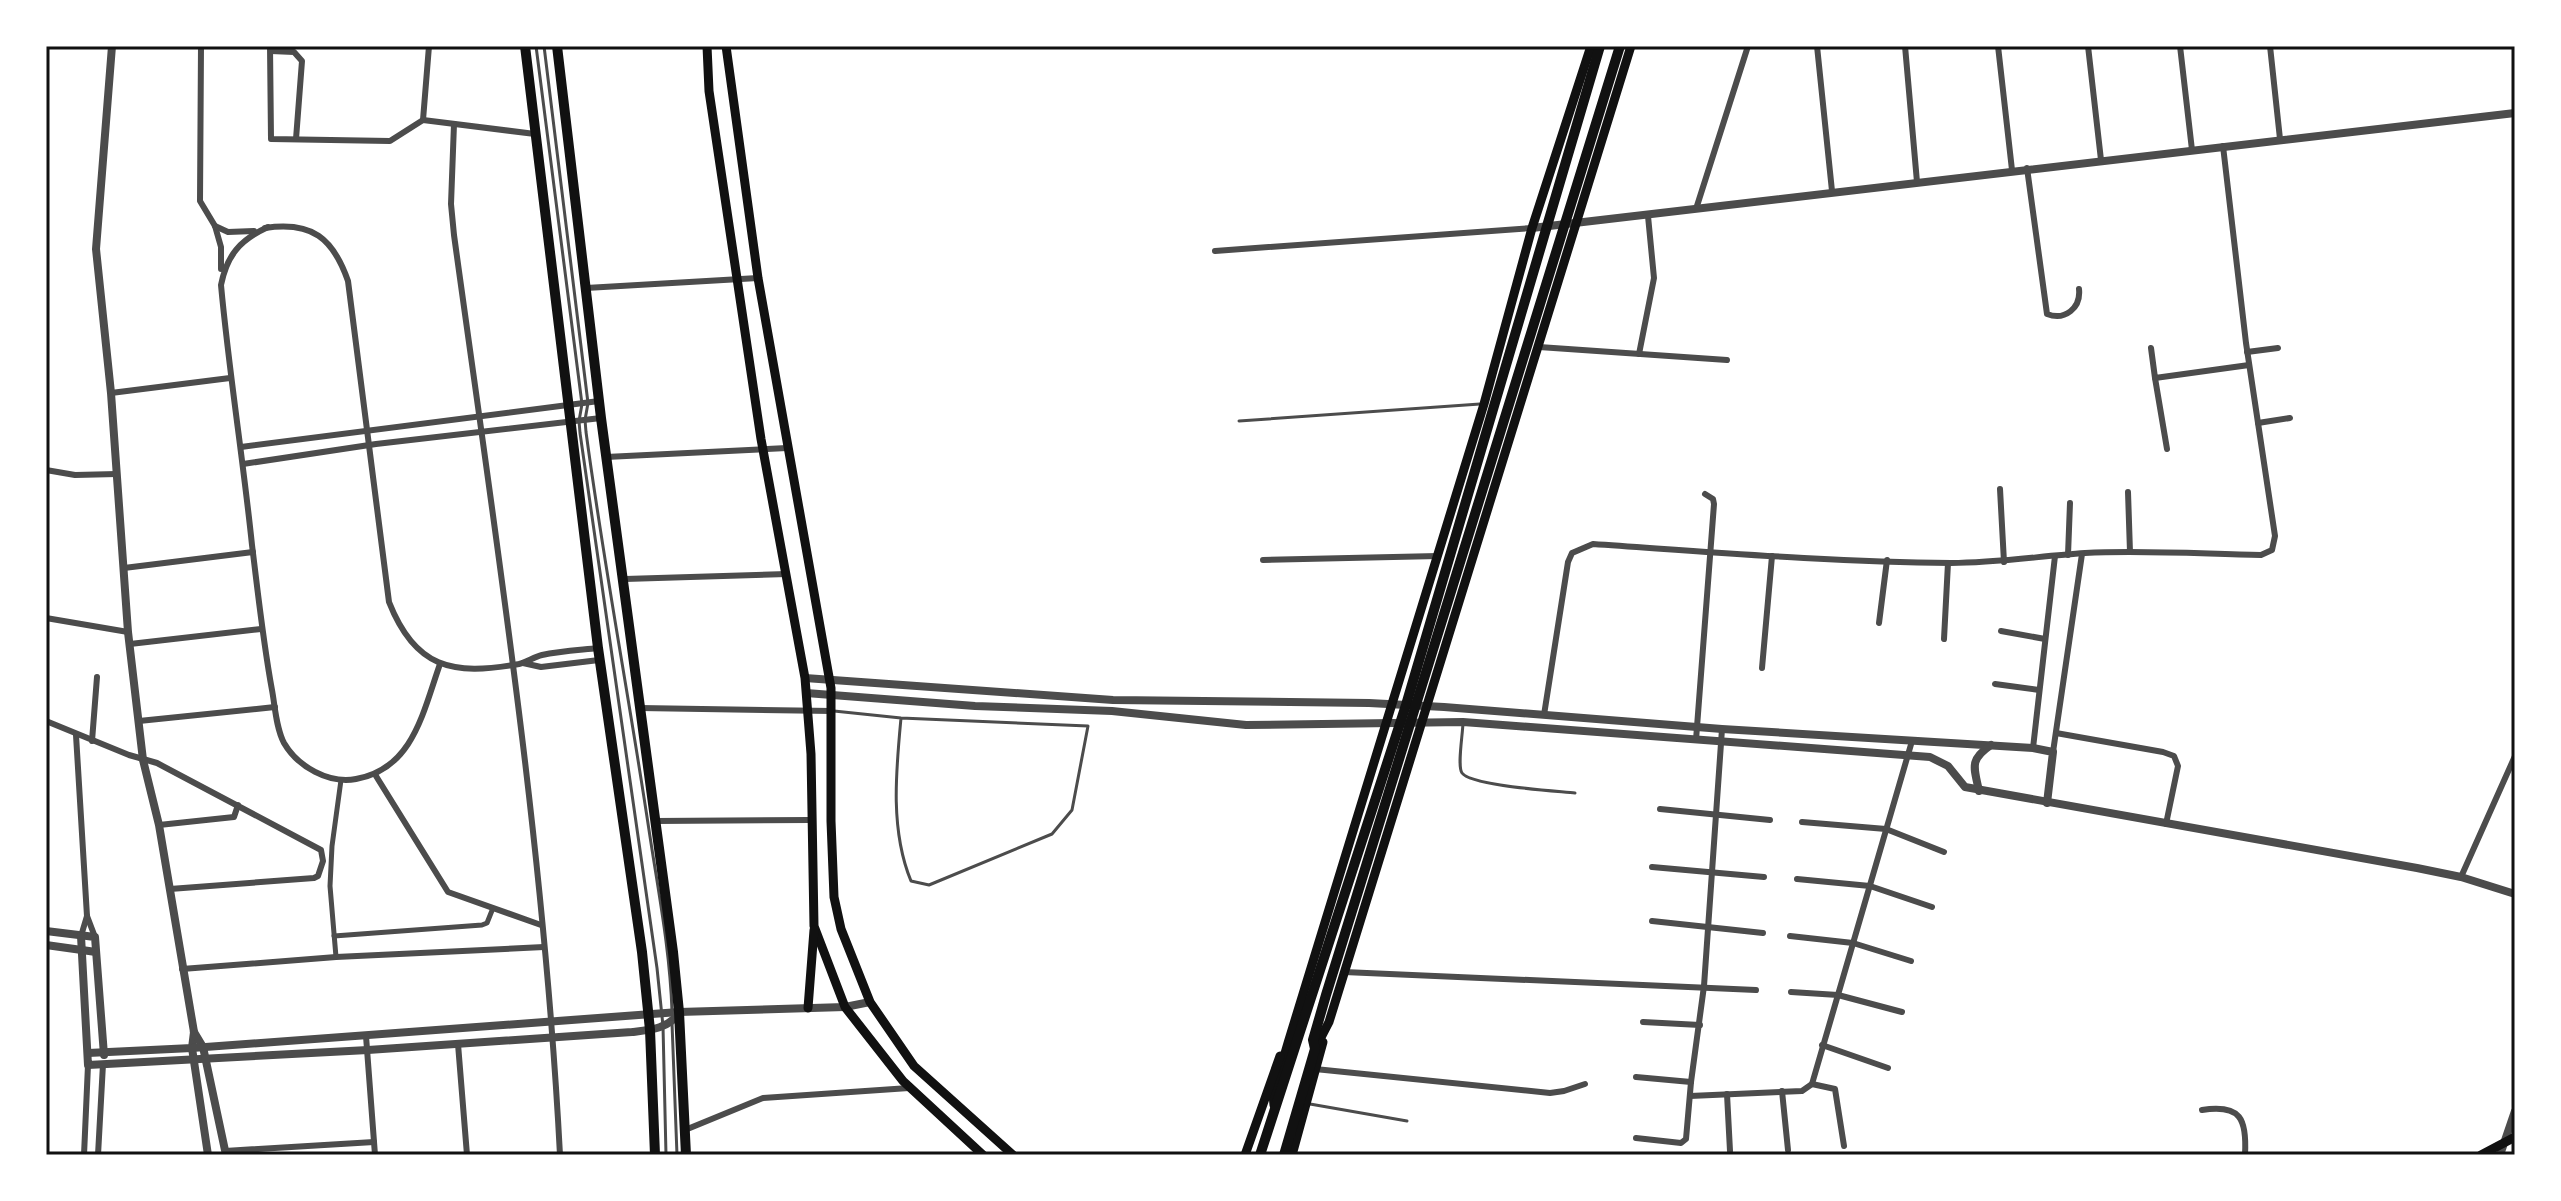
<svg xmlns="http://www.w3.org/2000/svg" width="2561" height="1201" viewBox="0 0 2561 1201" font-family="Rubik,sans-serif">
  <rect width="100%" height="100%" fill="#fff"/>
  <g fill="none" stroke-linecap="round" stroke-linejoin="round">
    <g stroke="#4c4c4c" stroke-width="3">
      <polyline points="536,46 582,404 579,421 580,433 657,968 663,1026 666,1155"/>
      <path d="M544,46L588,403L585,420L586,432C604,566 629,697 649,830C658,890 670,950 672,1011"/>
      <polyline points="1239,421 1480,404"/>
      <path d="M834,711L901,718L1088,726L1072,810L1052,834L929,885L911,881C890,830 896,771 901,718"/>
      <path d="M1463,722C1463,733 1457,766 1462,773C1471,786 1557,791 1575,793"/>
      <polyline points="672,1023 677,1155"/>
      <polyline points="1310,1104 1407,1121"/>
    </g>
    <g stroke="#4c4c4c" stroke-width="5">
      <polyline points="334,936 482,925 487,923 493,908"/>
      <polyline points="336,957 330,886 332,846 341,780"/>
    </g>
    <g stroke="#4c4c4c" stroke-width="6">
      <polyline points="201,46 200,201 215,226 221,247 221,269"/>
      <polyline points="270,46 271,139 390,141 423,120 535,134"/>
      <polyline points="1817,46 1832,191"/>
      <polyline points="1905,46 1917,182"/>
      <polyline points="1998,46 2012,170"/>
      <polyline points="2088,46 2101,160"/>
      <polyline points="2180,46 2192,150"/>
      <polyline points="2270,46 2280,139"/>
      <polyline points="271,51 294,52 302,61 296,139"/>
      <polyline points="423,120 429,46"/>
      <path d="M454,124L451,204L454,235C496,540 544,847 560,1155"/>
      <path d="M2027,168L2047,314C2065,321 2081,308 2079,289"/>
      <polyline points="1696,209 1748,46"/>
      <polyline points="215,226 228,232 254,231"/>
      <path d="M268,227C240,240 227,255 221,285C229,372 243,458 252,545C258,593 263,641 272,690C275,706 276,728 284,743C298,767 329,784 356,779C413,769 423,712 440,664"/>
      <path d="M265,228C312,221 333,238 348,281L389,602C415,668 452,676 519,664C527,662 534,657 542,655C560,651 580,650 598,648"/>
      <polyline points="1215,251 1532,228"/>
      <polyline points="586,288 758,278"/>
      <polyline points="1539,347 1727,360"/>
      <polyline points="2151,348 2155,378 2249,365"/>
      <polyline points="2247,352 2278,348"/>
      <polyline points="1639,354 1654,278 1648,216"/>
      <polyline points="2155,378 2167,449"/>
      <polyline points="111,393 230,378"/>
      <polyline points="2258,423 2290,418"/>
      <polyline points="241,447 599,401"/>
      <polyline points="606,457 787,448"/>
      <polyline points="243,464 376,444 601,418"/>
      <polyline points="46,470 75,475 117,474"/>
      <polyline points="2000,489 2004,562"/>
      <polyline points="2128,492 2130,552"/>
      <polyline points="2068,555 2070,503"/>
      <polyline points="1263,560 1438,556"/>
      <polyline points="124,568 253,552"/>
      <polyline points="625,579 787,574"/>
      <polyline points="46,618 128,632"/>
      <polyline points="1879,623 1887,560"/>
      <polyline points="2001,631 2045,639"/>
      <polyline points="1944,639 1948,563"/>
      <polyline points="130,644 261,629"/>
      <polyline points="523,663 541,667 599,660"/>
      <polyline points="1762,668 1772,556"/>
      <polyline points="1995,684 2039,690"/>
      <polyline points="640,708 832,711"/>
      <path d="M1544,715L1568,562L1572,553L1593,544C1712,552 1832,562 1951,563C1996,563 2040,556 2085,553C2144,550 2203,554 2261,555L2272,550L2275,536L2246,343L2223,146"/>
      <polyline points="46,721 129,755 157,763 321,850 323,861 318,876 314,878 170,889"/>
      <polyline points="139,721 275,707"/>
      <polyline points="2056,733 2163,752 2174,756 2178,766 2166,824"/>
      <polyline points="76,735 87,916 95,937"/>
      <polyline points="1696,740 1714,504 1713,499 1705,494"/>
      <polyline points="92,741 97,677"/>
      <polyline points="2033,748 2055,556"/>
      <polyline points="2053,752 2082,554"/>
      <polyline points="376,776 448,892 541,925"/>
      <polyline points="1660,809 1770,820"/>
      <polyline points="655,821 810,820"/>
      <polyline points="1802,822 1886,829 1944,852"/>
      <polyline points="159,825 234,817 238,805"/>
      <polyline points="1652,867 1764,877"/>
      <polyline points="2461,877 2515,756"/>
      <polyline points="1797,879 1870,886 1932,907"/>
      <polyline points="1652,921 1763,933"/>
      <polyline points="81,936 87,916"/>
      <polyline points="1790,936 1853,943 1911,961"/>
      <polyline points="182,969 336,957 544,947"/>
      <polyline points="1344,972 1756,990"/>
      <polyline points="1791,992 1838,995 1902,1012"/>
      <polyline points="1643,1022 1700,1025"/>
      <polyline points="366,1036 375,1155"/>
      <polyline points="458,1044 467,1155"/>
      <polyline points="1822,1045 1888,1068"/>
      <polyline points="1315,1069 1550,1093 1564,1091 1585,1084"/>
      <polyline points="1636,1077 1691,1082"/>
      <polyline points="1812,1084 1835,1089 1844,1146"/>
      <polyline points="1782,1091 1788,1150"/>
      <polyline points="1727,1094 1730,1151"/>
      <polyline points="1690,1096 1802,1091 1812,1084 1912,741"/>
      <path d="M2202,1110C2241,1104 2247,1119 2245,1155"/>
      <polyline points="685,1130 763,1098 909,1088"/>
      <polyline points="1636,1138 1681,1143 1686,1139 1691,1082 1704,986 1722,729"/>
      <polyline points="225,1151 374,1142"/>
      <polyline points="84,1155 88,1065"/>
      <polyline points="98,1155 103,1064"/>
    </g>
    <g stroke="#4c4c4c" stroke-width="8">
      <polyline points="112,46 96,249 111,393 128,632 143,760 159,825 194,1032 192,1048 208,1155"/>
      <polyline points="1532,228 2515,113"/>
      <polyline points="805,678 1113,700 1369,703 1444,707 1722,729 2033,748 2053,752 2047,803"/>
      <polyline points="806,693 975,706 1112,711 1246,725 1463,722 1930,757 1948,766 1965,787 2417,868 2461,877 2515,894"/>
      <path d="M1979,791C1974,767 1969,760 1991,745"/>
      <polyline points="46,931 95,937 104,1055"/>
      <path d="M81,936L88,1065L368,1050L632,1032C650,1030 668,1029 679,1013"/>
      <polyline points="46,945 96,952"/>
      <polyline points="194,1032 203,1047 226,1155"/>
      <polyline points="88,1053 192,1048 679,1012 845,1007 870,1002"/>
      <polyline points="2500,1155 2515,1111"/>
    </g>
    <g stroke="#111" stroke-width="9">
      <polyline points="707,46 709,91 761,439 805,678 811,754 814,926 845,1007 903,1081 983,1155"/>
      <polyline points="726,46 758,278 831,688 831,821 834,897 841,929 870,1002 914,1066 1013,1155"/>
      <polyline points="808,1008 814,930"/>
      <polyline points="1315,1049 1329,1022 1631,46"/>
      <polyline points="1274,1105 1273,1094 1288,1043 1484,404 1532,228 1591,46"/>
      <polyline points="1245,1155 1280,1056"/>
      <polyline points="1292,1155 1323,1042"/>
      <polyline points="2481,1155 2515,1137"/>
    </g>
    <g stroke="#111" stroke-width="10">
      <polyline points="525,46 598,648 642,952 650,1030 655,1155"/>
      <polyline points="557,46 601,418 673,952 679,1012 686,1155"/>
      <polyline points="1260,1155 1406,705 1600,46"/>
      <polyline points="1284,1155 1315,1049 1313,1040 1326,995 1620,46"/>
    </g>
  </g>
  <rect width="2561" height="1201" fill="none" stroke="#ffffff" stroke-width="96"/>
  <rect x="48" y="48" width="2465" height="1105" fill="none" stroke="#111" stroke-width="3"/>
</svg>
